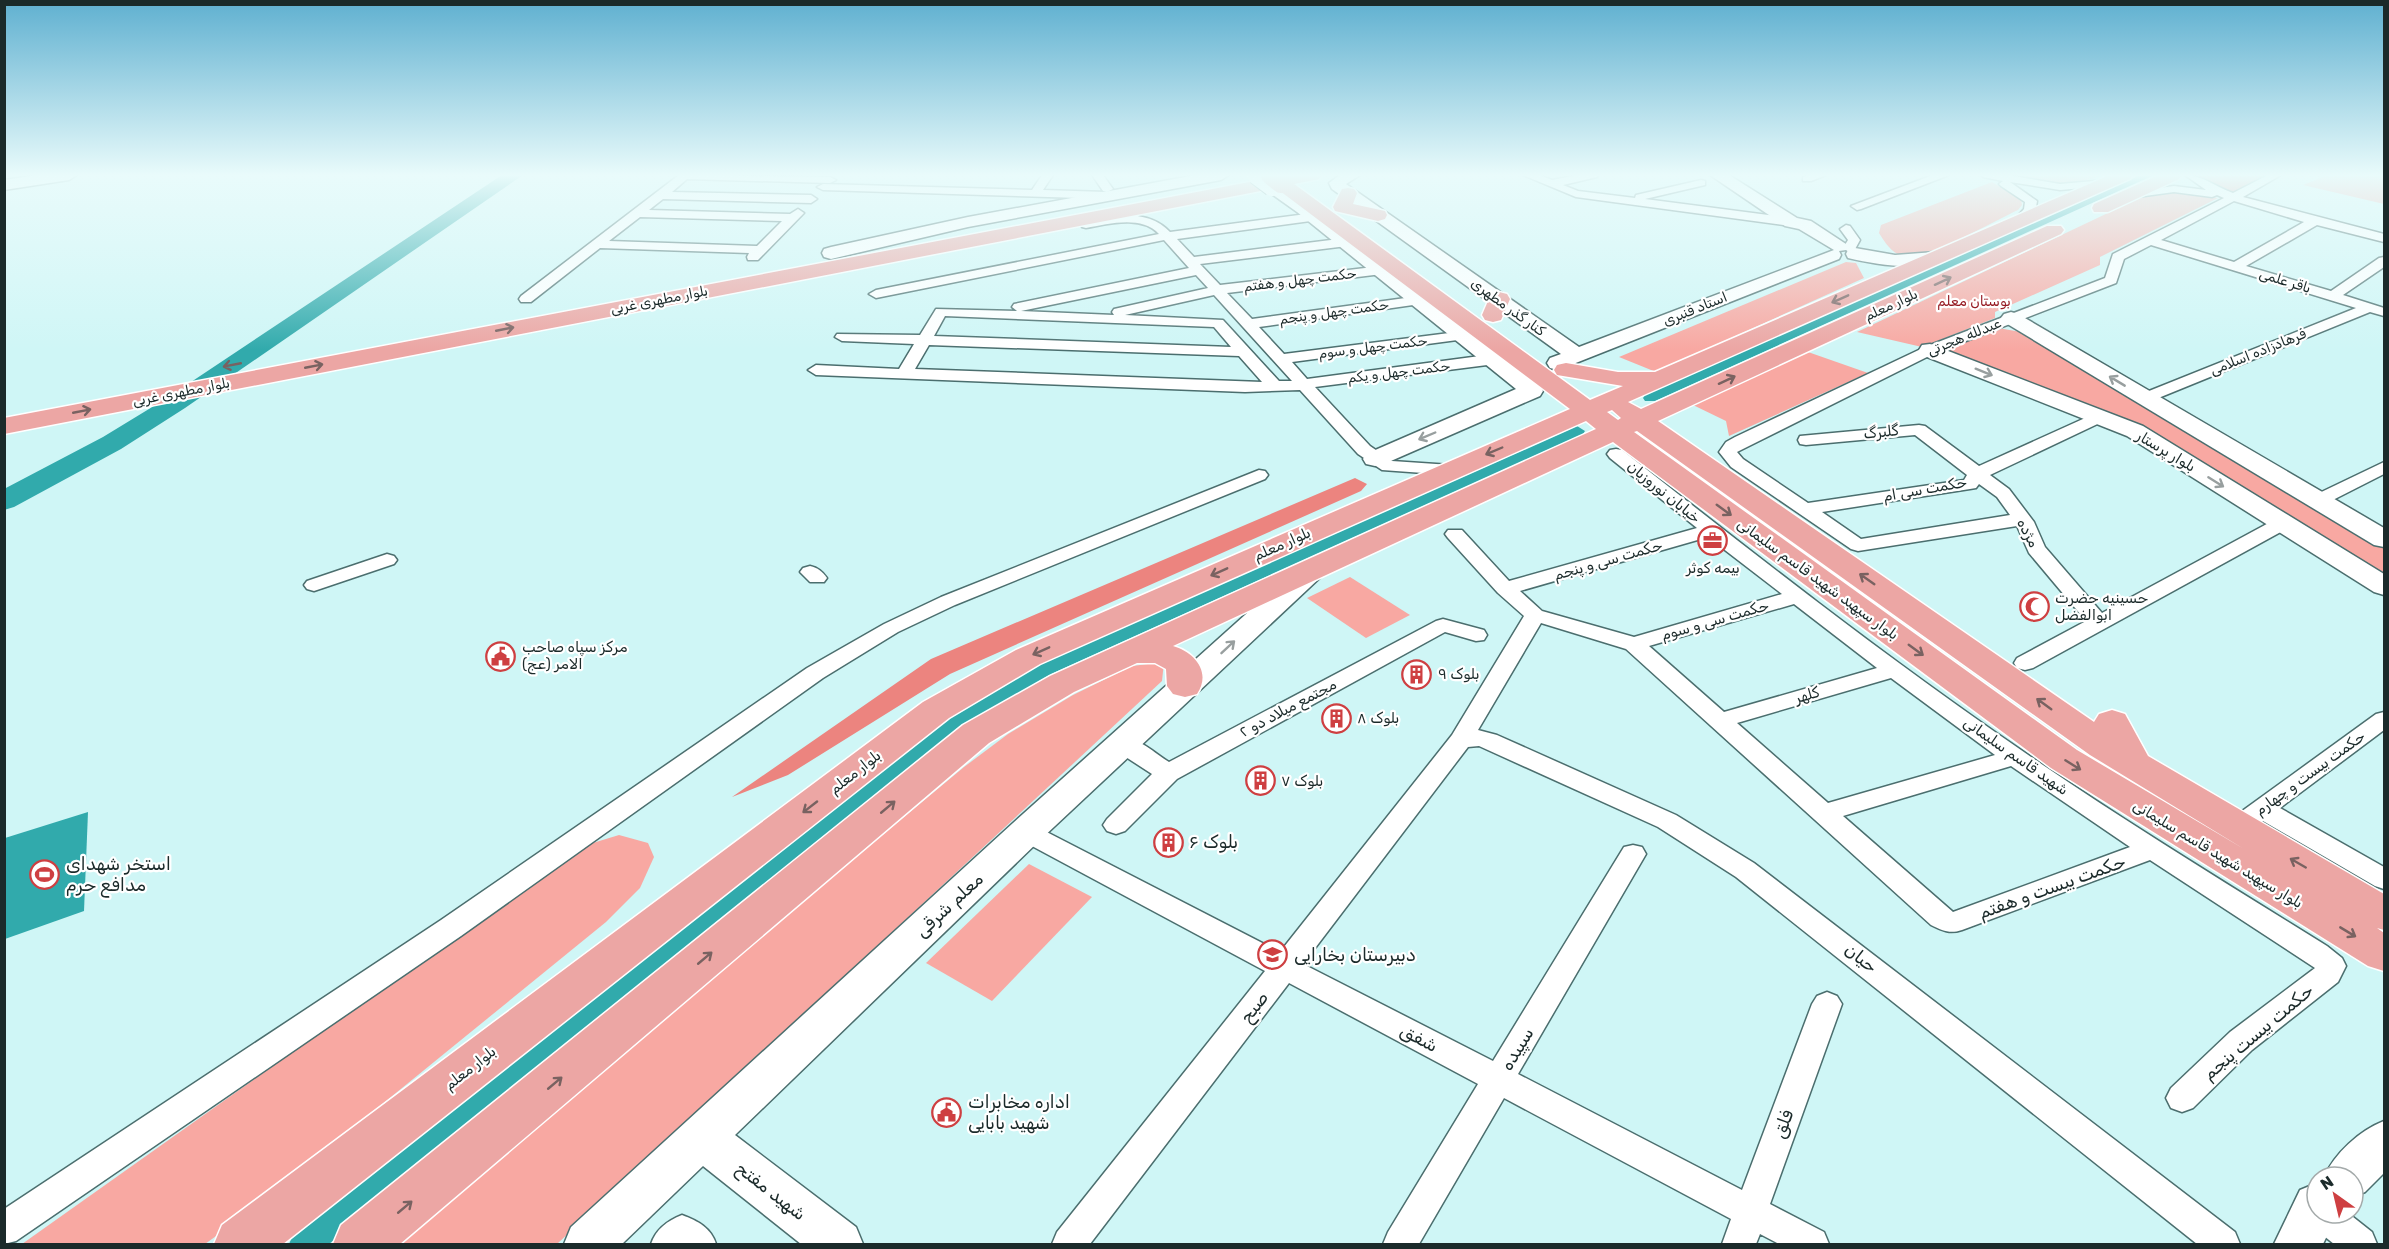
<svg xmlns="http://www.w3.org/2000/svg" width="2389" height="1249" viewBox="0 0 2389 1249" font-family="Rubik,Vazirmatn,sans-serif">
  <rect width="100%" height="100%" fill="#cff6f6"/>
  <g fill="#f8a8a2">
    <polygon points="2007,175 2104,175 2068,185"/>
    <polygon points="2328,175 2369,175 2384,178 2384,204 2303,185"/>
    <path d="M1992,182L2021,199L2022,205L2018,210C1996,220 1926,260 1906,257C1892,254 1886,244 1879,233L1881,225Z"/>
    <polygon points="2169,191 2218,198 2100,257 2100,265 1995,312 1995,318 1922,347 1857,332 2148,194"/>
    <polygon points="1846,262 1856,263 1864,278 1656,372 1619,357"/>
    <polygon points="1998,328 2021,332 2384,547 2384,573 2359,562 2142,430 1945,351"/>
    <polygon points="1808,352 1868,373 1729,436 1726,421 1693,405"/>
    <polygon points="1350,577 1410,615 1366,638 1307,598"/>
    <polygon points="1164,662 1162,681 557,1244 391,1244 964,767 1008,734 1073,695 1132,666"/>
    <polygon points="619,835 648,843 654,857 640,888 606,922 251,1211 205,1244 22,1244 583,846"/>
    <polygon points="1029,864 1092,897 992,1001 926,963"/>
  </g>
  <g fill="#ec847f">
    <polygon points="2198,175 2269,175 2233,192 2206,184"/>
    <polygon points="1355,478 1367,484 1361,491 950,674 788,775 732,797 931,659"/>
  </g>
  <polygon fill="#31aaac" points="88,812 84,911 5,939 5,838"/>
  <g fill="none" stroke-linecap="round" stroke-linejoin="round">
    <g fill="#31aaac" fill-rule="evenodd">
      <polygon points="2141,175 2154,175 1655,401 1645,401 1643,398 1645,395"/>
      <polygon points="1577,426 1585,431 1583,434 1051,674 963,726 329,1244 289,1244 294,1233 947,716 1037,666"/>
    </g>
    <polygon fill="#31aaac" fill-rule="evenodd" points="502,175 523,175 185,408 121,449 14,507 4,510 4,489 103,437 167,398"/>
    <defs>
      <g id="street">
        <path d="M679,175L830,177L836,180L830,183L687,179L672,192L811,195L817,199L811,203L663,199L649,210L790,214L798,209L804,213L758,260H748L747,257L749,253L600,248L531,302H521L519,299L521,296ZM640,217L782,221L757,246L609,241Z"/>
        <polygon points="1042,175 1053,175 1043,190 1107,192 1103,191 1092,175 1103,175 1113,189 1107,192 1118,196 1112,199 823,190 817,187 823,184 1032,190"/>
        <polygon points="1523,175 1539,175 1552,180 1578,175 1598,175 1597,177 1563,185 1578,191 1635,198 1636,195 1701,180 1705,181 1705,185 1645,199 1791,218 1797,222 1791,226 1576,197"/>
        <polygon points="1809,175 1826,175 1811,181 1803,181 1803,177"/>
        <polygon points="1933,175 1949,175 1861,209 1857,210 1851,206"/>
        <path d="M1981,175H2007L2060,184L2105,180L2111,183L2105,186L2060,190L2010,182L2037,201C2036,211 2030,222 2019,225L2013,221L2024,209L2025,202L2001,186L1999,184L2003,181L1983,177Z"/>
        <path d="M2185,175C2202,175 2216,187 2233,193L2268,175H2281L2243,197L2384,234V242L2317,225L2246,266L2331,291L2379,258L2384,257V267L2343,295L2384,308V316L2370,312L2151,401H2139L2137,398L2139,395L2356,308L2151,245L2124,259L2116,283L1935,353L1737,452L1743,459L1808,503L1964,480L1967,475L1915,435L1806,445L1800,444L1798,440L1800,436L1919,425L1925,426L1979,466L2094,414H2106L2108,417L2106,420L1990,475L2009,489L2034,522L2045,547L2102,613L2276,519H2290L2292,523L2290,527L2033,668L2025,670L2017,668L2014,663L2017,658L2086,621L2029,553L2017,526L1858,551L1851,549L1731,467L1719,452L1726,442L1735,437L1925,347L2105,278L2113,254L2224,198L2217,195L2212,197L2174,192L2130,198L2124,195L2130,192L2174,186L2206,190ZM2234,201L2304,222L2234,262L2161,240ZM1979,484L1997,497L2010,515L1861,539L1822,512L1970,489L1976,488Z"/>
        <path d="M1314,213L1318,214V220L1177,239L1194,257L1347,238L1353,242L1347,246L1200,264L1220,285L1382,266L1389,270L1382,274L1227,293L1252,319L1420,296L1427,300L1420,304L1259,327L1284,354L1465,331L1472,335L1465,339L1292,362L1307,379L1495,354L1500,356L1503,359L1500,362L1495,364L1315,387L1370,446L1392,461L1451,465L1457,466L1460,470L1457,474L1451,475L1382,470L1358,454L1300,390L1245,392L816,375L808,370L816,365L899,369L914,344L842,341L835,337L837,334L920,335L936,309L1017,311L1012,307L1014,304L1189,268L1164,240L876,298L869,294L876,290L1159,234C1141,215 1109,224 1086,228L1082,227V221C1110,215 1148,208 1170,232ZM1196,275L1208,288L1114,309L1112,312L1114,315L1021,311ZM1214,295L1292,381H1279L1223,320L1125,315ZM945,316L1214,327L1231,347L934,336ZM929,345L1239,356L1262,382L915,369Z"/>
        <polygon points="1846,225 1850,226 1860,240 1854,251 1849,252 1843,248 1848,240 1840,229"/>
        <path d="M1616,449L1622,450C1753,553 1884,656 2021,750C2121,819 2224,882 2327,946L2342,958L2346,966L2338,982L2252,1050L2193,1108L2182,1112L2171,1108L2166,1098L2171,1088L2230,1032L2315,968L2150,860L1962,930C1950,934 1943,931 1931,925L1626,649L1541,623L1478,730L1497,735L1676,815L1754,863L2235,1232L2240,1244H2197L1736,877L1658,827L1479,746L1468,747L1303,964L1493,1061L1624,847L1633,845L1642,847L1646,854L1518,1074L1742,1190L1812,1004L1817,996L1827,992L1837,996L1842,1004L1770,1204L1824,1232L1829,1244H1779L1760,1234L1756,1244H1722L1731,1219L1504,1098L1419,1244H1383L1388,1232L1478,1084L1289,983L1090,1244H1052L1057,1232L1265,971L1017,838L1013,832L1017,826L1026,823L1035,826L1280,952L1452,735L1524,616L1498,593L1448,538L1445,534L1448,530H1462L1509,581L1697,528L1610,458L1607,454L1610,450ZM1708,537L1782,594L1634,637L1542,611L1520,591ZM1794,604L1877,668L1724,712L1649,646ZM1891,678L1995,755L1828,803L1737,723ZM2011,766L2130,847L1953,912L1843,816Z"/>
        <polygon points="2384,462 2384,474 2325,504 2313,504 2310,500 2313,496"/>
        <polygon points="1259,470 1265,471 1268,475 1265,479 955,605 898,632 823,678 461,936 16,1241 4,1244 4,1209 441,920 807,668 884,624 941,597"/>
        <polygon points="387,554 394,556 397,560 394,564 314,591 307,589 304,585 307,581"/>
        <path d="M810,566C818,568 822,571 827,578L824,582H810L800,572L803,568Z"/>
        <path d="M1443,619L1484,630L1487,635L1484,640L1476,641L1445,632L1177,779L1125,831L1116,834L1107,831L1103,825L1107,819L1152,774L1115,750L1111,744L1115,738C1134,733 1153,752 1169,762L1436,621Z"/>
        <path d="M2384,712V730L2280,808L2384,867V889L2375,886L2263,821C2251,830 2243,839 2227,834L2223,828L2227,822L2376,714Z"/>
        <polygon points="2317,1199 2317,1213 2348,1213 2372,1232 2377,1244 2334,1244 2309,1224 2304,1213 2309,1202"/>
        <path d="M682,1215C698,1221 711,1228 716,1244H651C656,1229 667,1221 682,1215Z"/>
      </g>
      <g id="secondary">
        <polygon points="38,175 77,175 69,180 4,190 4,180"/>
        <polygon points="1196,175 1229,175 1221,180 968,227 831,259 824,257 822,253 824,249 831,247 968,217"/>
        <polygon points="1340,175 1360,175 1346,184 1579,347 1834,250 1799,229 1785,226 1710,175 1729,175 1797,218 1811,221 1849,246 1846,250 1839,251 1841,255 1839,259 1558,370 1550,368 1547,363 1550,358 1561,354 1332,189 1329,183"/>
        <polygon points="1272,182 1309,204 1540,386 1543,391 1540,396 1384,464 1375,466 1366,464 1363,459 1366,454 1516,389 1297,212 1266,190 1264,187"/>
        <path d="M1855,248L1895,255L1935,252L1942,254L1944,258L1942,262C1911,270 1879,265 1848,258L1846,254L1848,250Z"/>
        <polygon points="2011,312 2018,314 2384,528 2384,547 2374,545 2004,322 2001,318 2004,314"/>
        <polygon points="1930,344 2143,426 2384,574 2384,595 2374,592 2127,436 1922,355 1919,350 1922,345"/>
        <polygon points="1314,560 1324,562 1328,568 1324,574 1039,841 735,1135 856,1227 863,1244 801,1244 703,1166 622,1244 564,1244 571,1227 1013,823 1304,562"/>
        <path d="M2384,1121V1173L2365,1192L2353,1197V1177H2324C2335,1153 2359,1131 2384,1121Z"/>
        <polygon points="2317,1183 2317,1213 2338,1213 2323,1244 2274,1244 2300,1190"/>
      </g>
      <g id="primary">
        <path d="M1286,175H1322L1319,179L1294,184L1590,400L1623,386L1557,375L1554,370L1557,365L1566,363L1618,372H1655L2110,175H2133L2130,179L1628,402L1641,409L2047,226H2061L2064,230L2061,234L1658,421L2094,722L2099,714L2112,710L2125,714L2148,756L2384,894V930L2377,928L2384,933V971L2368,966L2051,768L1613,442L1173,646C1194,652 1212,672 1197,694L1185,697L1173,694L1167,686L1166,669L1155,663H1137L1074,692L989,743L400,1244H333L341,1225L963,725L1050,676L1596,429L1586,421L1040,664L949,718L283,1244H214L222,1225L923,702L1016,650L1570,409L1276,188L4,434V418ZM1612,410L1621,418L1618,420L1607,412ZM1637,431L2090,755L2244,849L2077,750L1634,432Z"/>
        <polygon points="2159,175 2182,175 2179,179 2108,212 2094,212 2092,208 2094,204"/>
        <polygon points="1348,188 1354,189 1357,193 1353,204 1385,211 1387,215 1385,219 1378,221 1335,211 1333,207 1342,189"/>
        <polygon points="1499,292 1507,294 1510,299 1501,320 1493,322 1485,320 1482,315 1491,294"/>
      </g>
    </defs>
    <use href="#street" stroke="#4b6e6e" stroke-width="3"/>
    <use href="#secondary" stroke="#4b6e6e" stroke-width="3"/>
    <use href="#primary" stroke="#fff" stroke-width="3"/>
    <use href="#street" fill="#fff" fill-rule="evenodd"/>
    <use href="#secondary" fill="#fff" fill-rule="evenodd"/>
    <use href="#primary" fill="#eca6a4" fill-rule="evenodd"/>
    <defs>
      <polyline id="secondary-bridge" points="1256,175 1272,187"/>
      <polyline id="primary-bridge" points="1271,175 1281,183"/>
    </defs>
    <use href="#secondary-bridge" stroke="#4b6e6e" stroke-width="20" stroke-linecap="butt"/>
    <use href="#primary-bridge" stroke="#fff" stroke-width="21" stroke-linecap="butt"/>
    <use href="#secondary-bridge" stroke="#fff" stroke-width="18"/>
    <use href="#primary-bridge" stroke="#eca6a4" stroke-width="20"/>
  </g>
  <defs><path id="oneway-shaft" d="M-6 0H5M1.5-3L5.5 0L1.5 3" fill="none" stroke-width="1.6" stroke-linecap="round" stroke-linejoin="round" transform="scale(1.5)"/></defs>
  <g stroke="#796261">
    <use href="#oneway-shaft" transform="translate(1943 281) rotate(-25)"/>
    <use href="#oneway-shaft" transform="translate(1840 299) rotate(156)"/>
    <use href="#oneway-shaft" transform="translate(505 329) rotate(-11)"/>
    <use href="#oneway-shaft" transform="translate(232 365) rotate(169)"/>
    <use href="#oneway-shaft" transform="translate(314 366) rotate(-11)"/>
    <use href="#oneway-shaft" transform="translate(1727 380) rotate(-25)"/>
    <use href="#oneway-shaft" transform="translate(82 411) rotate(-11)"/>
    <use href="#oneway-shaft" transform="translate(1494 451) rotate(157)"/>
    <use href="#oneway-shaft" transform="translate(1724 510) rotate(36)"/>
    <use href="#oneway-shaft" transform="translate(1219 572) rotate(156)"/>
    <use href="#oneway-shaft" transform="translate(1867 579) rotate(-145)"/>
    <use href="#oneway-shaft" transform="translate(1916 650) rotate(36)"/>
    <use href="#oneway-shaft" transform="translate(1041 651) rotate(156)"/>
    <use href="#oneway-shaft" transform="translate(2044 704) rotate(-144)"/>
    <use href="#oneway-shaft" transform="translate(2073 765) rotate(32)"/>
    <use href="#oneway-shaft" transform="translate(810 807) rotate(142)"/>
    <use href="#oneway-shaft" transform="translate(888 807) rotate(-40)"/>
    <use href="#oneway-shaft" transform="translate(2298 863) rotate(-150)"/>
    <use href="#oneway-shaft" transform="translate(2348 932) rotate(31)"/>
    <use href="#oneway-shaft" transform="translate(705 958) rotate(-40)"/>
    <use href="#oneway-shaft" transform="translate(555 1083) rotate(-40)"/>
    <use href="#oneway-shaft" transform="translate(405 1207) rotate(-40)"/>
  </g>
  <g stroke="#989f9f">
    <use href="#oneway-shaft" transform="translate(1984 372) rotate(22)"/>
    <use href="#oneway-shaft" transform="translate(2117 381) rotate(-149)"/>
    <use href="#oneway-shaft" transform="translate(1427 436) rotate(157)"/>
    <use href="#oneway-shaft" transform="translate(2216 482) rotate(32)"/>
    <use href="#oneway-shaft" transform="translate(1228 647) rotate(-43)"/>
  </g>
  <linearGradient id="sky" x2="0" y2="1"><stop stop-color="#5fb0d0"/><stop offset="0.5" stop-color="#e9fbfb"/><stop offset="1" stop-color="#e9fbfb" stop-opacity="0"/></linearGradient>
  <rect width="2389" height="350" fill="url(#sky)"/>
  <defs>
    <symbol id="office-ring" viewBox="-11 -11 22 22"><circle r="9.5" fill="#fff" stroke="#ce3f41" stroke-width="1.5"/><path d="M-6-3h4V-5.5h4V-3h4V5H-6ZM-1-4.5V-3h2v-1.5ZM-6 0V1H6V0Z" fill="#ce3f41"/></symbol>
    <symbol id="mosque-ring" viewBox="-11 -11 22 22"><circle r="9.5" fill="#fff" stroke="#ce3f41" stroke-width="1.5"/><path d="M3.5-4.9A6 6 0 1 0 3.5 4.9A5 5 0 1 1 3.5-4.9Z" fill="#ce3f41"/></symbol>
    <symbol id="civic-ring" viewBox="-11 -11 22 22"><circle r="9.5" fill="#fff" stroke="#ce3f41" stroke-width="1.5"/><path d="M-.6-6.5H3V-4.5H.6V-3L4-1V1h2V6H-6V1h2V-1L-.6-3ZM-1.2 2.5V6h2.4V2.5Z" fill="#ce3f41"/></symbol>
    <symbol id="building-ring" viewBox="-11 -11 22 22"><circle r="9.5" fill="#fff" stroke="#ce3f41" stroke-width="1.5"/><path d="M-4-6H4V6H1V3H-1V6H-4ZM-2.5-4.3h1.7v1.8h-1.7ZM.8-4.3h1.7v1.8H.8ZM-2.5-1h1.7V.8h-1.7ZM.8-1h1.7V.8H.8Z" fill="#ce3f41"/></symbol>
    <symbol id="stadium-ring" viewBox="-11 -11 22 22"><circle r="9.5" fill="#fff" stroke="#ce3f41" stroke-width="1.5"/><path d="M0-5a6.5 5 0 1 0 0 10a6.5 5 0 1 0 0-10ZM-3.5-1.8h7v3.6h-7Z" fill="#ce3f41"/></symbol>
    <symbol id="school-ring" viewBox="-11 -11 22 22"><circle r="9.5" fill="#fff" stroke="#ce3f41" stroke-width="1.5"/><path d="M0-5L7-2L0 1L-7-2ZM-4 1L0 2.5L4 1V4Q0 6-4 4Z" fill="#ce3f41"/></symbol>
  </defs>
  <g fill-rule="evenodd">
    <use href="#office-ring" x="1696" y="524" width="33" height="33"/>
    <use href="#mosque-ring" x="2018" y="590" width="33" height="33"/>
    <use href="#civic-ring" x="484" y="640" width="33" height="33"/>
    <use href="#building-ring" x="1400" y="658" width="33" height="33"/>
    <use href="#building-ring" x="1320" y="702" width="33" height="33"/>
    <use href="#building-ring" x="1244" y="764" width="33" height="33"/>
    <use href="#building-ring" x="1152" y="826" width="33" height="33"/>
    <use href="#stadium-ring" x="28" y="858" width="33" height="33"/>
    <use href="#school-ring" x="1256" y="938" width="33" height="33"/>
    <use href="#civic-ring" x="930" y="1096" width="33" height="33"/>
  </g>
  <g text-anchor="middle" dominant-baseline="central" stroke-width="4.5" stroke-linejoin="round" paint-order="stroke">
    <g font-size="14" fill="#1b2a2a" stroke="#fff">
      <text transform="translate(1300 280) rotate(-7)">حکمت چهل و هفتم</text>
      <text transform="translate(2285 281) rotate(17)">باقر علمی</text>
      <text transform="translate(659 300) rotate(-11)">بلوار مطهری غربی</text>
      <text transform="translate(1891 305) rotate(-25)">بلوار معلم</text>
      <text transform="translate(1508 307) rotate(36)">کنار گذر مطهری</text>
      <text transform="translate(1695 309) rotate(-22)">استاد قنبری</text>
      <text transform="translate(1334 312) rotate(-8)">حکمت چهل و پنجم</text>
      <text transform="translate(1964 337) rotate(-22)">عبدلله هجرتی</text>
      <text transform="translate(1373 347) rotate(-7)">حکمت چهل و سوم</text>
      <text transform="translate(2258 352) rotate(-22)">فرهادزاده اسلامی</text>
      <text transform="translate(1399 372) rotate(-7)">حکمت چهل و یکم</text>
      <text transform="translate(181 392) rotate(-11)">بلوار مطهری غربی</text>
    </g>
    <g font-size="14" fill="#961b23" stroke="#fff">
      <text x="1974" y="301">بوستان معلم</text>
    </g>
    <g font-size="15" fill="#1b2a2a" stroke="#fff">
      <text transform="translate(1881 432) rotate(-6)">گلبرگ</text>
      <text transform="translate(2166 451) rotate(31)">بلوار پرستار</text>
      <text transform="translate(1925 489) rotate(-10)">حکمت سی ام</text>
      <text transform="translate(1664 492) rotate(39)">خیابان نوروزیان</text>
      <text transform="translate(2028 533) rotate(62)">مژده</text>
      <text transform="translate(1282 544) rotate(-24)">بلوار معلم</text>
      <text transform="translate(1608 560) rotate(-16)">حکمت سی و پنجم</text>
      <text transform="translate(1818 579) rotate(36)">بلوار سپهبد شهید قاسم سلیمانی</text>
      <text transform="translate(1715 620) rotate(-16)">حکمت سی و سوم</text>
      <text transform="translate(1807 695) rotate(-16)">کلهر</text>
      <text transform="translate(1288 708) rotate(-28)">مجتمع میلاد دو ۲</text>
      <text transform="translate(2016 756) rotate(35)">شهید قاسم سلیمانی</text>
      <text transform="translate(855 772) rotate(-38)">بلوار معلم</text>
      <text transform="translate(2310 773) rotate(-36)">حکمت بیست و چهارم</text>
      <text transform="translate(2218 854) rotate(31)">بلوار سپهبد شهید قاسم سلیمانی</text>
      <text transform="translate(470 1068) rotate(-38)">بلوار معلم</text>
    </g>
    <g font-size="15" fill="#1b2a2a" stroke="#fff" text-anchor="start">
      <text x="1713" y="568" text-anchor="middle">بیمه کوثر</text>
      <text x="2055" y="598">حسینیه حضرت<tspan x="2055" dy="17">ابوالفضل</tspan></text>
      <text x="522" y="647">مرکز سپاه صاحب<tspan x="522" dy="17">الامر (عج)</tspan></text>
      <text x="1438" y="674">بلوک ۹</text>
      <text x="1357" y="718">بلوک ۸</text>
      <text x="1281" y="781">بلوک ۷</text>
    </g>
    <g font-size="18" fill="#1b2a2a" stroke="#fff" text-anchor="start">
      <text x="1189" y="842">بلوک ۶</text>
      <text x="66" y="864">استخر شهدای<tspan x="66" dy="21">مدافع حرم</tspan></text>
      <text x="1294" y="955">دبیرستان بخارایی</text>
      <text x="968" y="1102">اداره مخابرات<tspan x="968" dy="21">شهید بابایی</tspan></text>
    </g>
    <g font-size="18" fill="#1b2a2a" stroke="#fff">
      <text transform="translate(2052 887) rotate(-20)">حکمت بیست و هفتم</text>
      <text transform="translate(949 905) rotate(-43)">معلم شرقی</text>
      <text transform="translate(1861 958) rotate(38)">حیان</text>
      <text transform="translate(1254 1007) rotate(-52)">صبح</text>
      <text transform="translate(2258 1032) rotate(-40)">حکمت بیست پنجم</text>
      <text transform="translate(1419 1038) rotate(28)">شفق</text>
      <text transform="translate(1517 1049) rotate(-59)">سپیده</text>
      <text transform="translate(1783 1124) rotate(-70)">فلق</text>
      <text transform="translate(771 1191) rotate(38)">شهید مفتح</text>
    </g>
  </g>
  <rect width="2389" height="1249" fill="none" stroke="#1b2a2a" stroke-width="12"/>
  <g transform="translate(2335 1195) rotate(326)"><circle r="28" fill="#ffffff" stroke="#a4aaaa" stroke-width="1.5"/>
  <path d="M0-4.5L10 22L0 15L-10 22Z" fill="#ce3f41"/>
  <text y="-9" font-size="16" font-weight="bold" text-anchor="middle" fill="#1b2a2a">N</text>
  </g>
</svg>
